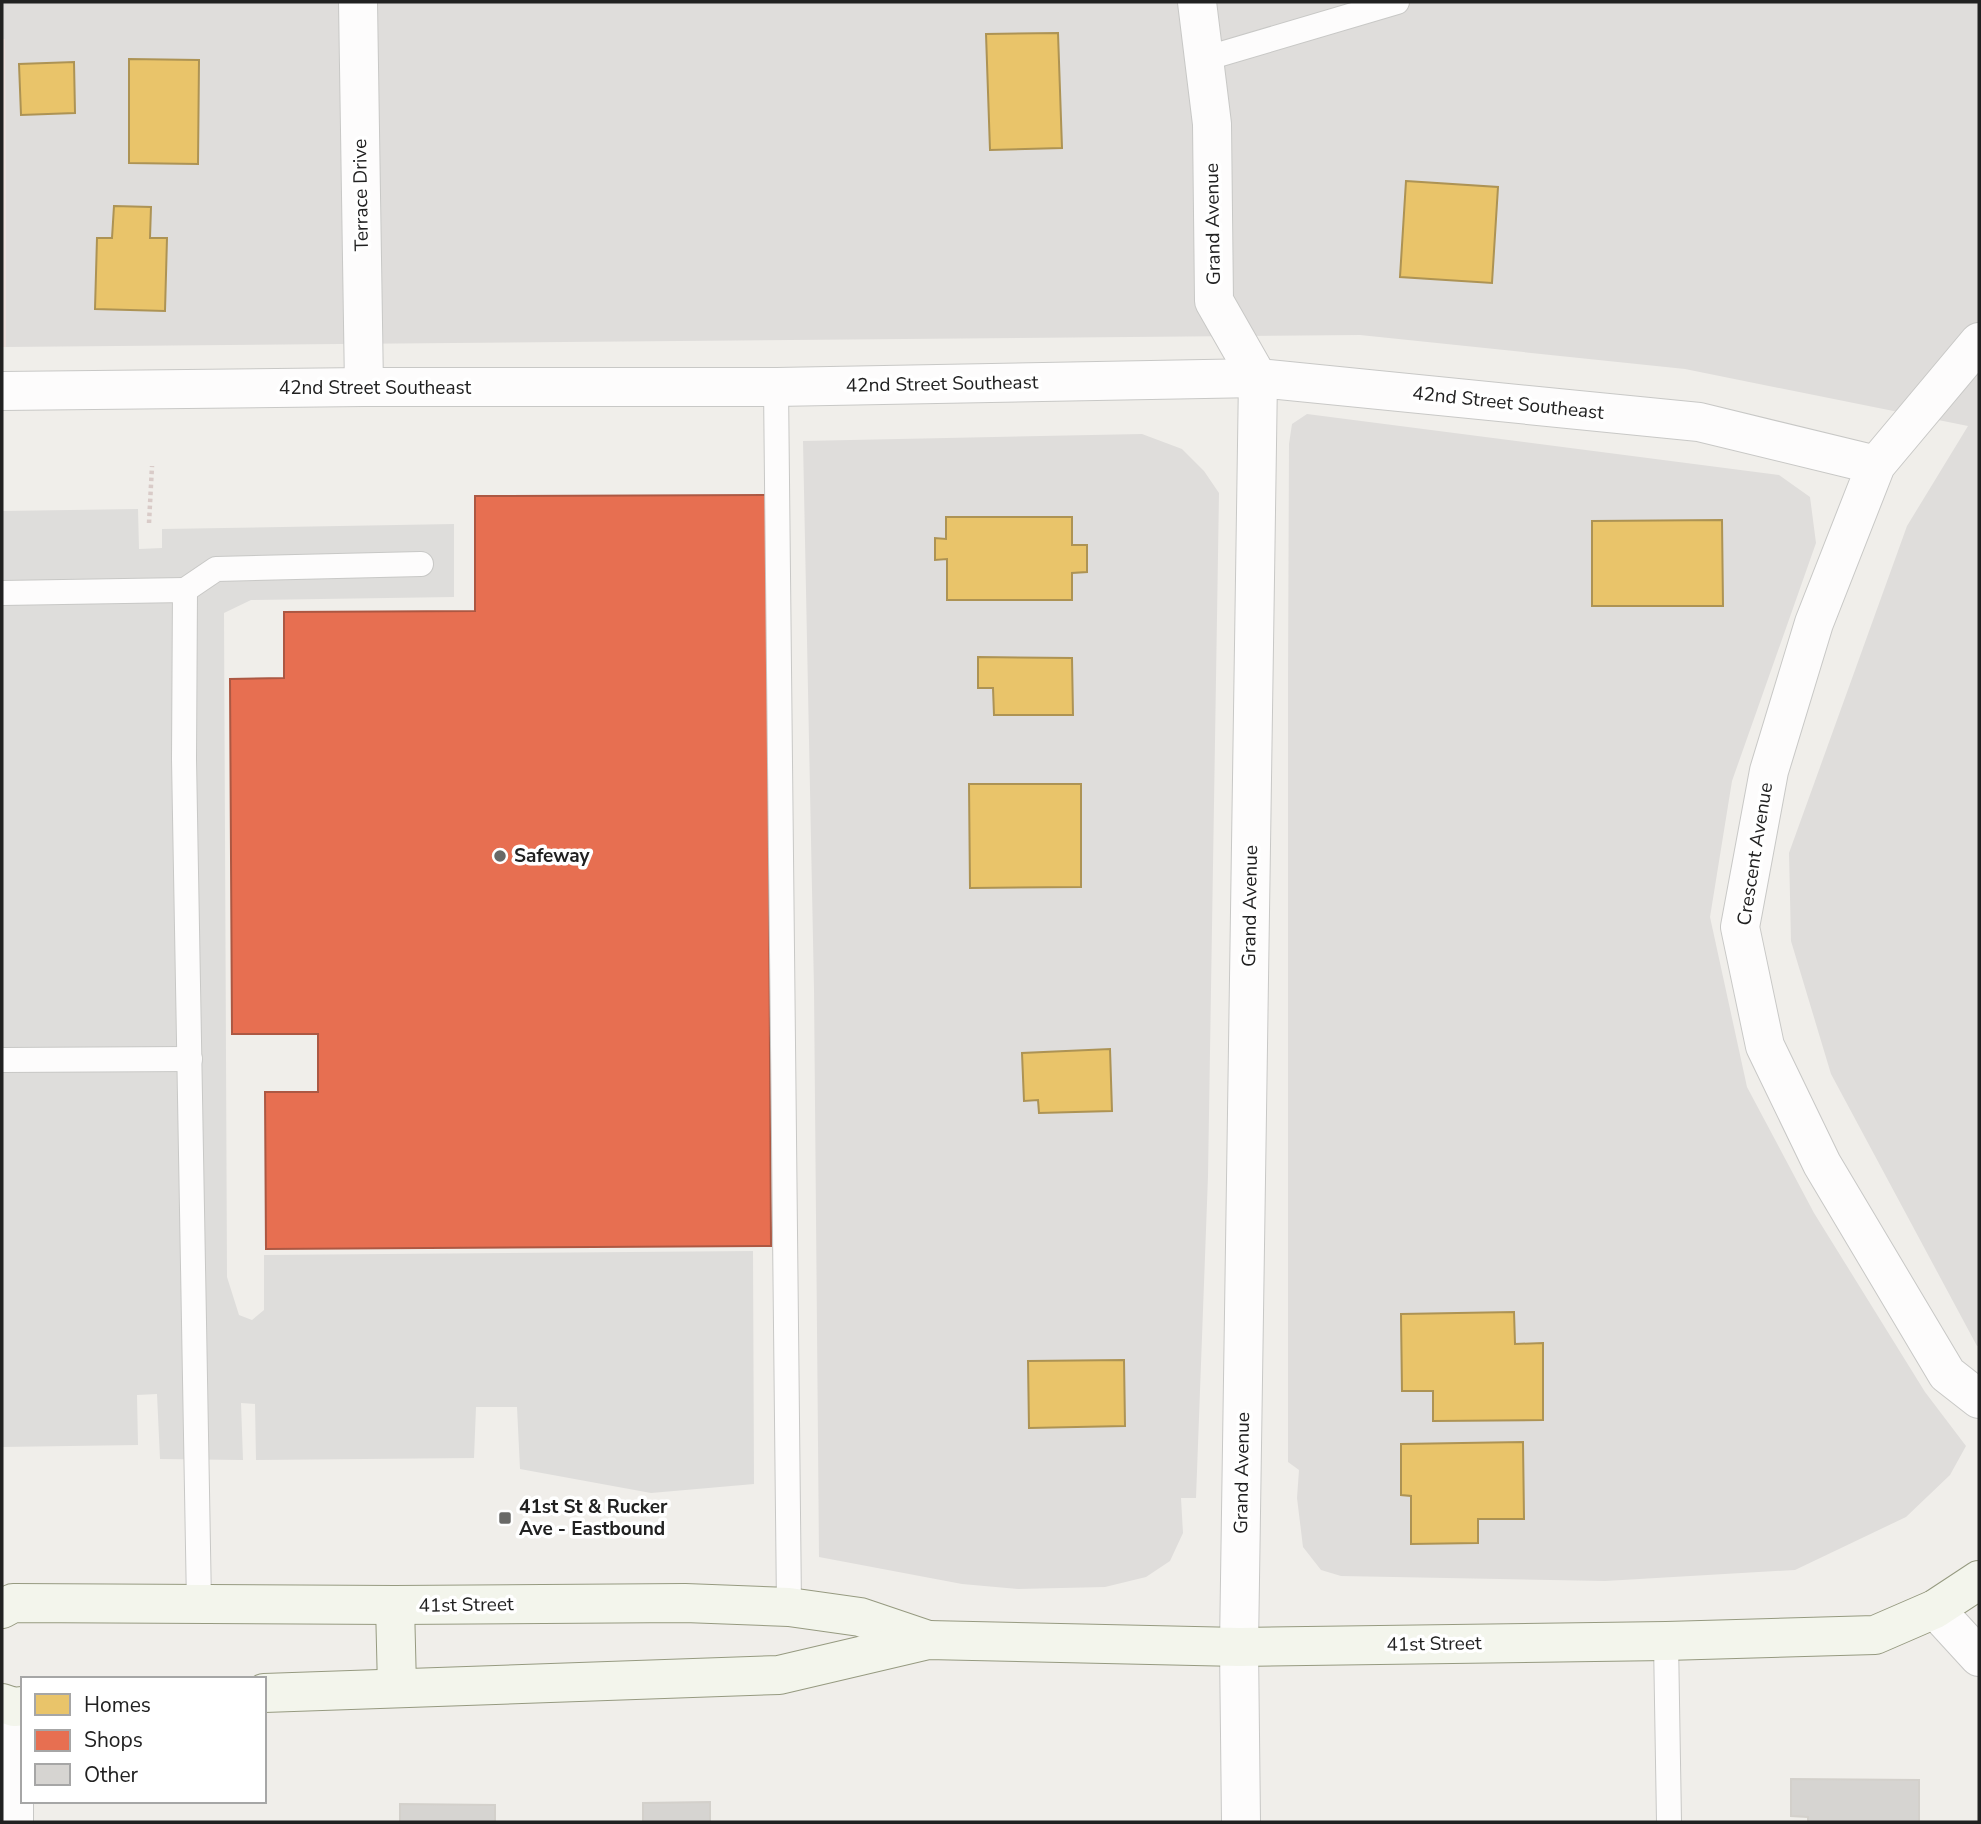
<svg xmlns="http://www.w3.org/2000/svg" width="1981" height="1824" viewBox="0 0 1981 1824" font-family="'Nunito Sans',sans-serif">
  <rect width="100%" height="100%" fill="#f0eeea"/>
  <g fill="#dfdddb">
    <polygon points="2,2 1979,2 1979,1346 1977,1346 1831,1074 1791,941 1789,853 1907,526 1968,426 1685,369 1360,335 6,347 5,39 2,39"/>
    <polygon points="1307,414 1779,475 1810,497 1816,543 1732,781 1710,917 1747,1087 1814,1213 1925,1392 1966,1446 1950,1475 1906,1517 1795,1570 1605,1581 1341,1576 1321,1570 1303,1547 1297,1498 1299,1470 1288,1462 1288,679 1289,444 1292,424"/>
    <polygon points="1142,434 1182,449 1204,471 1219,493 1208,1176 1196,1498 1181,1498 1183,1533 1170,1561 1146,1577 1105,1587 1018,1589 962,1584 819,1557 814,989 803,441"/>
  </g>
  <polygon fill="#ede0dc" points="2,39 5,39 6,347 2,347"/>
  <polygon fill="#dedddb" points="138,509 139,549 162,548 162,529 454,524 454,597 251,600 224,613 227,1277 239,1315 252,1320 264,1310 264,1255 753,1251 754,1484 651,1493 520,1469 517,1407 476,1407 474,1458 256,1460 255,1404 241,1403 243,1460 160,1459 157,1394 137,1395 138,1445 2,1447 2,511"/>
  <g fill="#e9c46a" stroke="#ad9354" stroke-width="2">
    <polygon points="1058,33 1062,148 990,150 986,34"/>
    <polygon points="129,59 199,60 198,164 129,163"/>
    <polygon points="74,62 75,113 21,115 19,64"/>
    <polygon points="1406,181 1498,187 1492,283 1400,277"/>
    <polygon points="114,206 151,207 150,238 167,238 165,311 95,309 97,238 112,238"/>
    <polygon points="946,517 1072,517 1072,545 1087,545 1087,572 1072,573 1072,600 947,600 947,559 935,560 935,538 946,539"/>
    <polygon points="1722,520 1723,606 1592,606 1592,521"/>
    <polygon points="978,657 1072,658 1073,715 994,715 993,688 978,688"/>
    <polygon points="969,784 1081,784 1081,887 970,888"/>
    <polygon points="1110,1049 1112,1111 1039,1113 1038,1100 1024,1101 1022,1053"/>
    <polygon points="1514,1312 1515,1344 1543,1343 1543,1420 1433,1421 1433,1391 1402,1391 1401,1314"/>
    <polygon points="1124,1360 1125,1426 1029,1428 1028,1361"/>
    <polygon points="1523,1442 1524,1519 1478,1519 1478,1543 1411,1544 1411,1496 1401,1495 1401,1444"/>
  </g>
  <polygon fill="#e76f51" stroke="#ac5843" stroke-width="2" points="767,495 771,1246 266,1249 265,1092 318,1092 318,1034 232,1034 230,679 284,678 284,612 475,611 475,496"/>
  <g fill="#d6d4d1" stroke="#d3d0cb" stroke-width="2">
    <polygon points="1791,1779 1919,1780 1919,1822 1808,1822 1808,1817 1791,1816"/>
    <polygon points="710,1802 710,1822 643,1822 643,1803"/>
    <polygon points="400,1804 495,1805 495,1822 400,1822"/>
  </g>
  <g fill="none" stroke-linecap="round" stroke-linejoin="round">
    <defs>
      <g id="lane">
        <polyline points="1204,59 1397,2"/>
        <polyline points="776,387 789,1607"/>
        <polyline points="185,590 216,569 421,564"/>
        <polyline points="2,593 185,590 184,759 199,1604"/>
        <polyline points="2,1060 190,1059"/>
        <polyline points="1666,1641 1669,1822"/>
      </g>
      <g id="street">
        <polyline points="358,2 364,387"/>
        <polyline points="1197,2 1212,124 1214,301 1258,378 1239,1647 1241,1822"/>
        <polyline points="1979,342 1876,465 1814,623 1769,771 1740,927 1765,1046 1822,1164 1947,1374 1979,1399"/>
        <polyline points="2,391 364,387 776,387 1258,378 1699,422 1876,465"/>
        <polyline points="1935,1609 1979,1657"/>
        <polyline points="14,1707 14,1822"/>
      </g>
      <g id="secondary">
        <polyline points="395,1605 397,1687"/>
        <polyline points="2,1609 13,1603 395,1605 685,1603 789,1607 860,1617 928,1640"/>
        <polyline points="264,1693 779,1675 928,1640 1239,1647 1666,1641 1875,1635 1935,1609 1979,1580"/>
        <polyline points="2,1703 14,1707 23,1706"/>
      </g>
    </defs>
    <use href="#lane" stroke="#c8c8c6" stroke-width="26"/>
    <use href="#street" stroke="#c8c8c6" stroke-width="40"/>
    <use href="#secondary" stroke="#969a80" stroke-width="40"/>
    <polyline stroke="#d9cbc8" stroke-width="4.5" stroke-dasharray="3.5 3.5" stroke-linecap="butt" points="149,523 152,466"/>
    <use href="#lane" stroke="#fdfcfc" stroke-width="24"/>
    <use href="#street" stroke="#fdfcfc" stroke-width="38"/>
    <use href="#secondary" stroke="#f3f5ec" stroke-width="38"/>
  </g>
  <g fill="#696967" stroke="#fff" stroke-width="2.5">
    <circle cx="500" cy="856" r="7"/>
    <rect x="498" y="1511" width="14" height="14" rx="3.5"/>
  </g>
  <g text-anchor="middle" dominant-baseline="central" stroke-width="7" stroke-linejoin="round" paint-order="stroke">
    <g font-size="19" fill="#212121" stroke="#fff">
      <text transform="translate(361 195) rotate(-91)">Terrace Drive</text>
      <text transform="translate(1213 224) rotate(-91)">Grand Avenue</text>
      <text transform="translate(942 384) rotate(-1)">42nd Street Southeast</text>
      <text x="375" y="388">42nd Street Southeast</text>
      <text transform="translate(1508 403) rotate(6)">42nd Street Southeast</text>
      <text transform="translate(1755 854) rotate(-81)">Crescent Avenue</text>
      <text transform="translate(1250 906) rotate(-89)">Grand Avenue</text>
      <text transform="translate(1242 1473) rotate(-89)">Grand Avenue</text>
      <text transform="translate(466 1605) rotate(-1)">41st Street</text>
      <text transform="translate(1434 1644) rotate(-1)">41st Street</text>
    </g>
    <g font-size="19" font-weight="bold" fill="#212121" stroke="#fff" text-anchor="start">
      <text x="514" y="856">Safeway</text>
      <text x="519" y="1507">41st St &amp; Rucker<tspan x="519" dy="22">Ave - Eastbound</tspan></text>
    </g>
  </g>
  <rect width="1981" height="1824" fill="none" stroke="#212121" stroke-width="7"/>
  <rect x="21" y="1677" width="245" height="126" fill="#ffffff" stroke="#a6a6a6" stroke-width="2"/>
  <rect x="35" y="1694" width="35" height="21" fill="#e9c46a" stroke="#a6a6a6" stroke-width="2"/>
  <text x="84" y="1712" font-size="21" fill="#212121">Homes</text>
  <rect x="35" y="1730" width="35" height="21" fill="#e76f51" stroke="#a6a6a6" stroke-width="2"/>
  <text x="84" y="1747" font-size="21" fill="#212121">Shops</text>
  <rect x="35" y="1764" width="35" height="21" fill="#d6d4d1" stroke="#a6a6a6" stroke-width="2"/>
  <text x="84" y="1782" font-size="21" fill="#212121">Other</text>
</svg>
